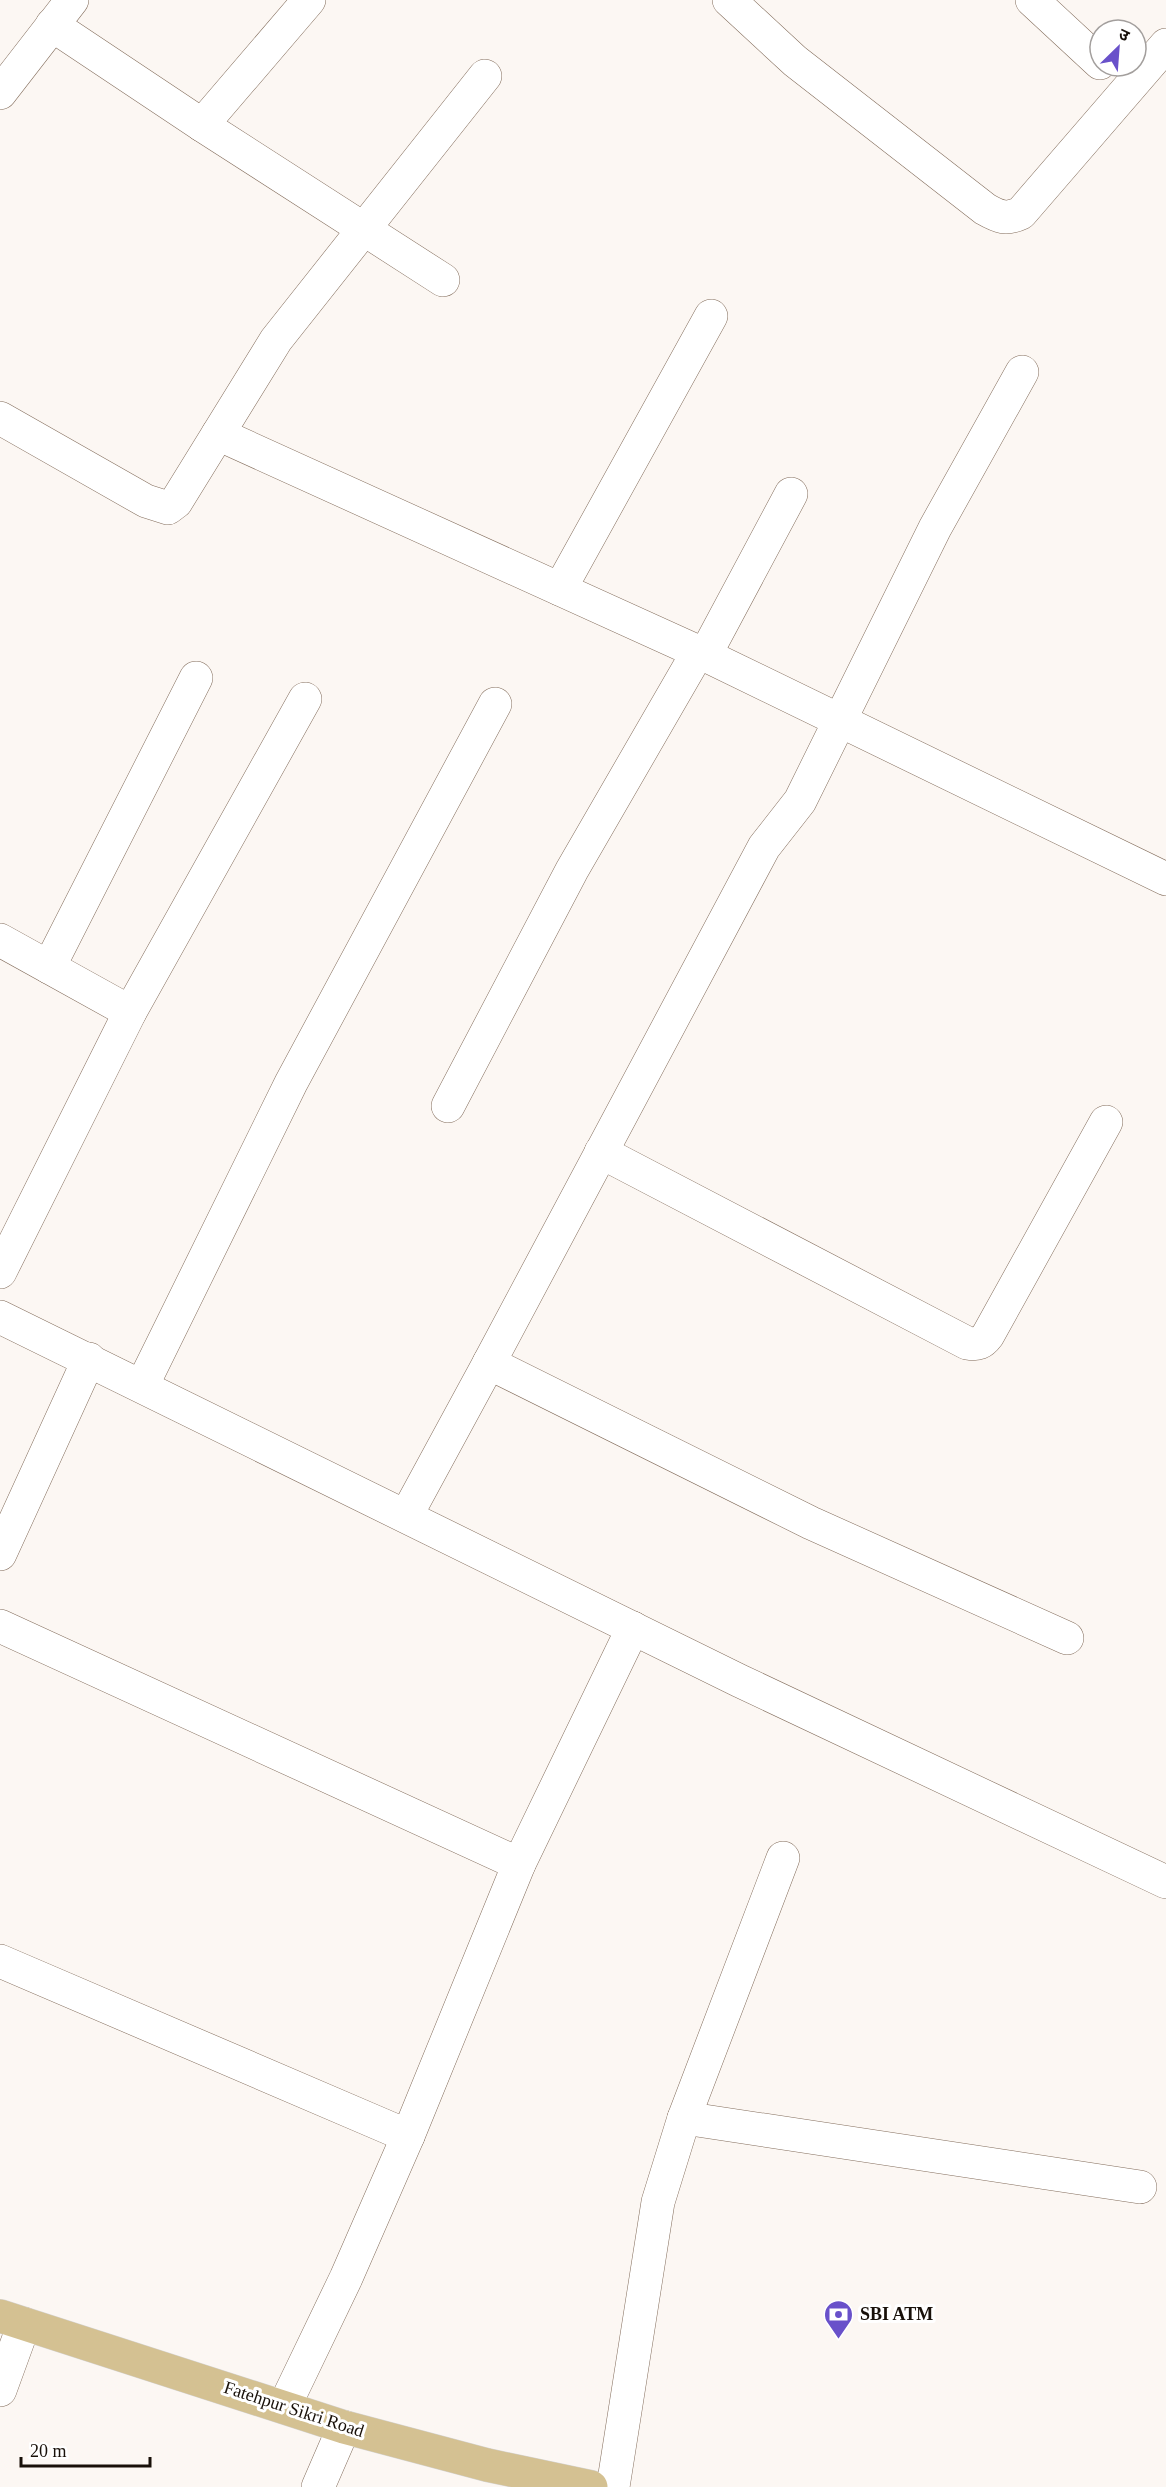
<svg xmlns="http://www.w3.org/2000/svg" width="1166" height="2487" viewBox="0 0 1166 2487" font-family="'Times New Roman','Noto Sans Devanagari',serif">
  <rect width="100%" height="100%" fill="#fcf7f3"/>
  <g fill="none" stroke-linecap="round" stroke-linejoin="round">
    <defs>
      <g id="minor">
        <path d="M729,0L795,61L985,209C999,217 1006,220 1021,213L1166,45"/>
        <polyline points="1032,0 1100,63"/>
        <polyline points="52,25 202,125 443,280"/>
        <polyline points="0,93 72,0"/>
        <polyline points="202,125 309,0"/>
        <polyline points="1022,372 935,528 800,801 764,847 489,1363 811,1523 1067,1638"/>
        <polyline points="0,418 146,501 168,508 176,502 276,340 485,76"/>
        <polyline points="218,434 705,655 1166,879"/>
        <polyline points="560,589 711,316"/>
        <polyline points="705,655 791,494"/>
        <polyline points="0,940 130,1012"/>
        <polyline points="49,967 196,678"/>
        <polyline points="448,1106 572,870 698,652"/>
        <path d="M601,1152L967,1343C978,1345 982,1343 988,1335L1106,1122"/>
        <polyline points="0,1272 130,1012 305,699"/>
        <polyline points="0,1317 740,1681 1166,1882"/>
        <polyline points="142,1386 291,1083 495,704"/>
        <polyline points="406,1516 489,1363"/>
        <polyline points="0,1554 89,1359"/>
        <polyline points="0,1626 519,1864"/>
        <polyline points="0,1961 408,2136"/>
        <polyline points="684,2118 1140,2187"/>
        <polyline points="0,2390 24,2324"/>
        <polyline points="284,2407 346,2278 408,2136 519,1864 633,1628"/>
        <polyline points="318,2487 344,2427"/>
        <polyline points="613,2487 658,2202 684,2118 783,1858"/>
      </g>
      <polyline id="major" points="0,2316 344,2427 487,2465 591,2487"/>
    </defs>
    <use href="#minor" stroke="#846e5d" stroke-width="34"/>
    <use href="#major" stroke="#d5d4d3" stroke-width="34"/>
    <use href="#minor" stroke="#fff" stroke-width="33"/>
    <use href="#major" stroke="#d4c192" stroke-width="33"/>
  </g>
  <defs>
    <symbol id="bank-pin" viewBox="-11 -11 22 30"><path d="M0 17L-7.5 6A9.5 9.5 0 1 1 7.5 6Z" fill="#6951ca" stroke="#fff"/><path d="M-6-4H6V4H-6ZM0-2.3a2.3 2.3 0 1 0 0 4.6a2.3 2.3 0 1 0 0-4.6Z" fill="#fff"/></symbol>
  </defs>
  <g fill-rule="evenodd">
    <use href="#bank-pin" x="822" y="2298" width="33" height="45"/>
  </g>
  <g text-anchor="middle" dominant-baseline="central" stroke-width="6" stroke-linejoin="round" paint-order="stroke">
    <g font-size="18" font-weight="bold" fill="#181009" stroke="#fff" text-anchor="start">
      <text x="860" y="2314">SBI ATM</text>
    </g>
    <g font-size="18" fill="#181009" stroke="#fff">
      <text transform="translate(294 2409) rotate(18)">Fatehpur Sikri Road</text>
    </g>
  </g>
  <g transform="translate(1118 48) rotate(25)"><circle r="28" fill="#ffffff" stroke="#a39f9d" stroke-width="1.5"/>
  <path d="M0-4.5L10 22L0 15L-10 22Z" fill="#6951ca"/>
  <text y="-9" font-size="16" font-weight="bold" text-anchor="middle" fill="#181009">उ</text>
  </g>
  <path d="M21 2457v9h129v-9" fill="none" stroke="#181009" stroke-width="3"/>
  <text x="30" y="2457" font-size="18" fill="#181009" stroke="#ffffff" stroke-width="4.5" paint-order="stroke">20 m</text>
</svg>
